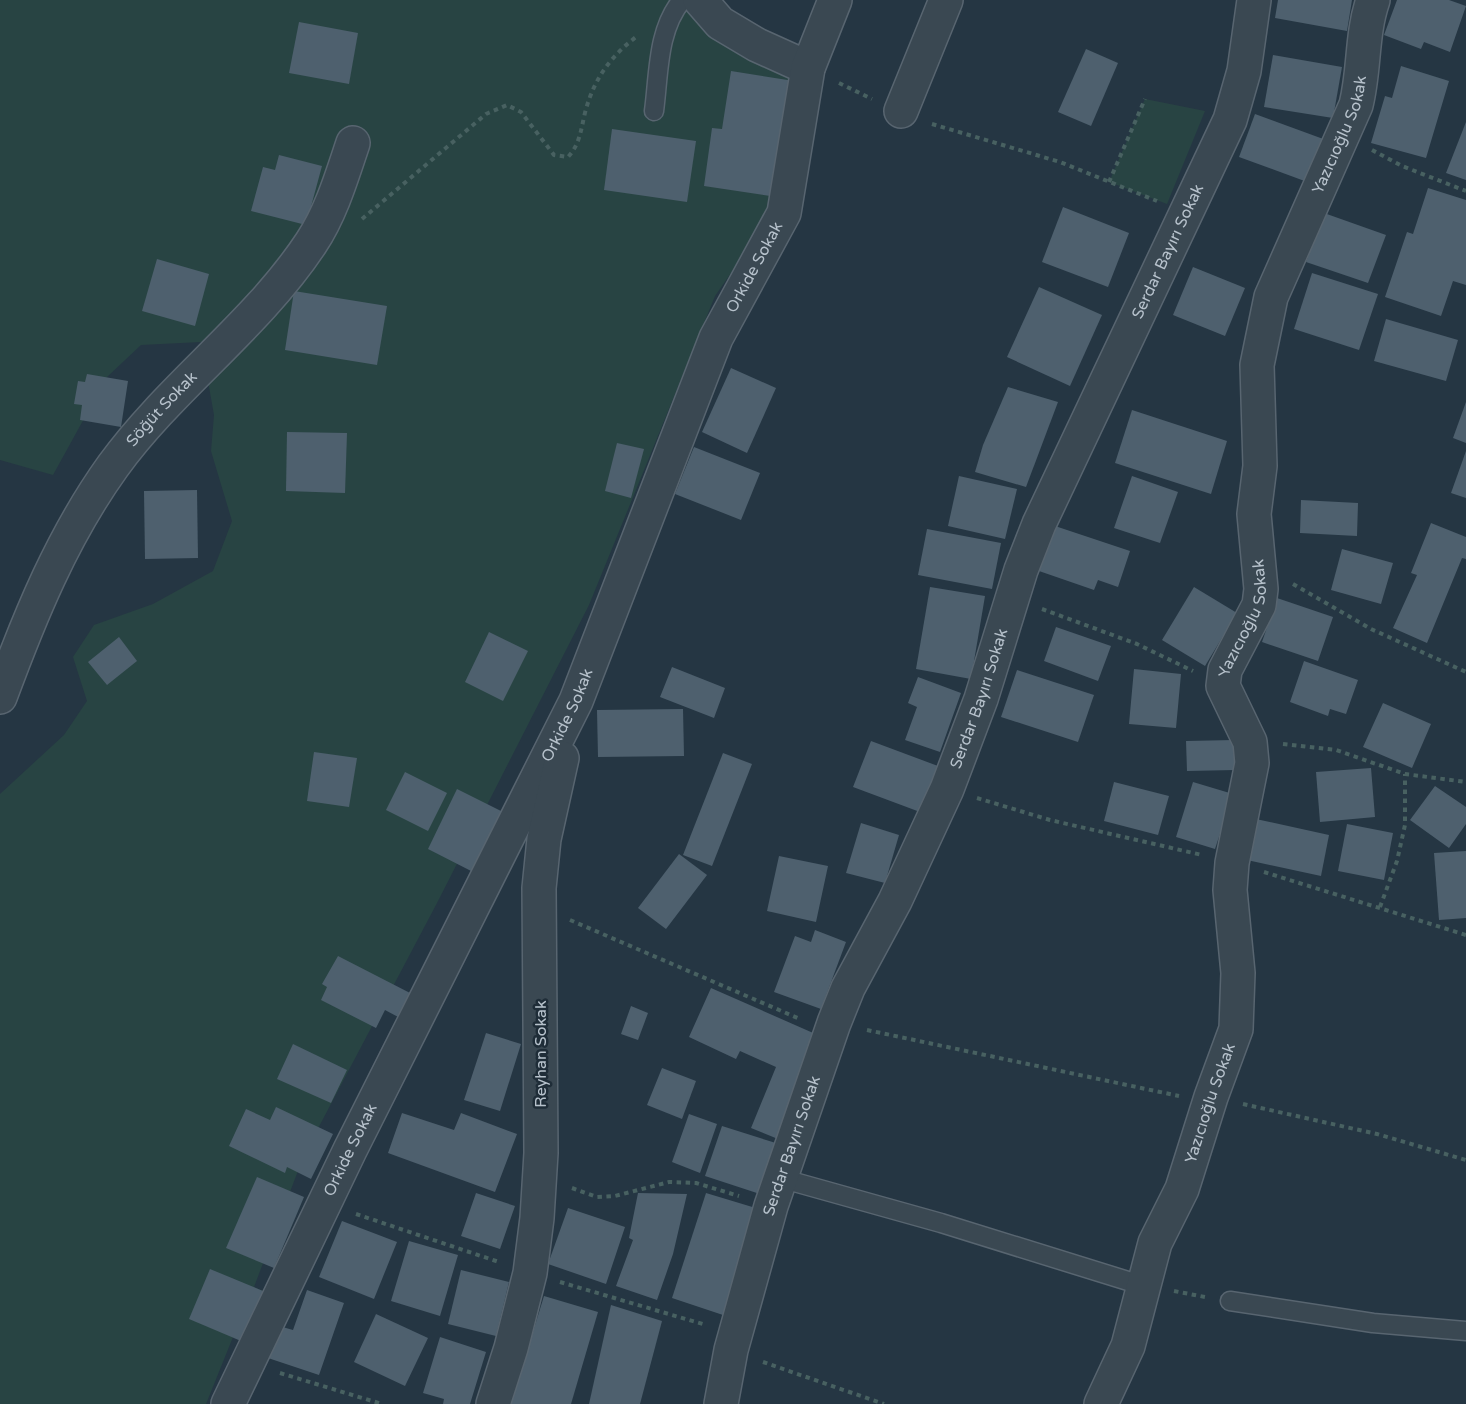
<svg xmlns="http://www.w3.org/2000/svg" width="1466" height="1404" viewBox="0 0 1466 1404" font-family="'Varela Round',sans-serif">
  <rect width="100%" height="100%" fill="#253643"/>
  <g fill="#284443">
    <polygon points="0,0 685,0 746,55 794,81 777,197 754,240 715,296 589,605 437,903 304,1155 254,1287 263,1291 241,1341 233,1337 206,1404 0,1404 0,794 64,735 87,701 73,657 94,625 153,604 213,571 232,521 211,451 214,415 201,342 141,345 107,377 53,475 0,460"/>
    <polygon points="1145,99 1205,111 1167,204 1109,182"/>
  </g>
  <g fill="#4e606e">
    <polygon points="1278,0 1352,0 1347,31 1275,18"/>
    <polygon points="1397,0 1449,0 1466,6 1450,52 1424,42 1421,49 1384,35"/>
    <polygon points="299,22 358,33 349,84 289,73"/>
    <polygon points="1086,49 1118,63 1091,126 1058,112"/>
    <polygon points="1273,55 1342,67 1333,118 1264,107"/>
    <polygon points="1401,66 1449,81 1426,158 1371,143 1385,96 1392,98"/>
    <polygon points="731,71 794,81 777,197 704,186 712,128 722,129"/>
    <polygon points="1255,114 1326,140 1310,183 1239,157"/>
    <polygon points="1466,122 1466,180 1446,173"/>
    <polygon points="612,129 696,141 687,202 604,190"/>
    <polygon points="279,155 322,166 306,225 251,211 263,167 275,170"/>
    <polygon points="1428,188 1466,200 1466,285 1453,281 1441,316 1385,297 1407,232 1413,234"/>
    <polygon points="1063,207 1129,233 1108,287 1042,262"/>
    <polygon points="1324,213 1386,235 1368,283 1306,262"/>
    <polygon points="157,259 209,274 195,326 142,311"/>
    <polygon points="1193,267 1245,288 1225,336 1173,315"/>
    <polygon points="1312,273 1378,294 1359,350 1294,329"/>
    <polygon points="1039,287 1102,315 1070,386 1007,357"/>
    <polygon points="294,291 387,306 377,365 285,350"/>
    <polygon points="1386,319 1458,340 1446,381 1374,361"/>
    <polygon points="731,368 776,388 747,453 702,432"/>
    <polygon points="87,374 128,381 121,427 80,420 82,405 74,404 78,381 85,382"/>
    <polygon points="1008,387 1058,402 1026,487 975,472 983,445"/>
    <polygon points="1466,402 1466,443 1453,438"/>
    <polygon points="1132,410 1227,441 1211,494 1115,463"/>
    <polygon points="287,432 347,433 345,493 286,491"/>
    <polygon points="617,443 644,449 631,498 605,491"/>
    <polygon points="694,447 760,473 741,520 675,494"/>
    <polygon points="1466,451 1466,498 1451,493"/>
    <polygon points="959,476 1017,489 1005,539 948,526"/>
    <polygon points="1132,476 1178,492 1160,543 1114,528"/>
    <polygon points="197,490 198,558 145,559 144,491"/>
    <polygon points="1301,500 1358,503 1357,536 1300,533"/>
    <polygon points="1431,523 1466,537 1466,559 1462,558 1427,643 1393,628 1417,575 1411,573"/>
    <polygon points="1055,526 1130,551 1118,587 1098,580 1094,590 1039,571"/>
    <polygon points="927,529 1001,543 992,589 918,575"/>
    <polygon points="1342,549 1393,563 1381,604 1331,590"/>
    <polygon points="930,587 985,596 971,679 916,669"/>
    <polygon points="1194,587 1237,613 1205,666 1162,640"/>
    <polygon points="1277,598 1333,617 1318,661 1262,642"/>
    <polygon points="1056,627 1111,646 1098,681 1044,661"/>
    <polygon points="489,632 528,651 503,701 465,682"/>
    <polygon points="119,637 137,661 107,685 88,662"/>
    <polygon points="1304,661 1358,680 1346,714 1330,709 1328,716 1290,702"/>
    <polygon points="672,667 725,688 714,718 660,697"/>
    <polygon points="1134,669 1181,674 1176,728 1129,724"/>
    <polygon points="1017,670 1094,695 1078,742 1001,717"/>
    <polygon points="918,677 961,693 940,752 905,740 917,707 908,703"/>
    <polygon points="1383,703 1431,724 1412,768 1363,747"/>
    <polygon points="683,709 684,756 598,757 597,710"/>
    <polygon points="1234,740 1235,770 1187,771 1186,741"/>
    <polygon points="871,741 938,766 920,812 853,787"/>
    <polygon points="314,752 357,758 349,807 307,801"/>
    <polygon points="723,753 752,764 712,866 683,855"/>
    <polygon points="1371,768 1375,817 1320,822 1316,772"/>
    <polygon points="405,772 447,793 428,831 386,810"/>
    <polygon points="1114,782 1169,796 1158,835 1104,821"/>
    <polygon points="1193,782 1233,794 1215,849 1176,837"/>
    <polygon points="1435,786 1466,807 1466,824 1449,848 1410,820"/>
    <polygon points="457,789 505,813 475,873 428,849"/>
    <polygon points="1256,819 1329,835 1321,876 1247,860"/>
    <polygon points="861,823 899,835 885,883 846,873"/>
    <polygon points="1347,824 1393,833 1384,880 1338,871"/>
    <polygon points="1466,851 1466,918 1439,920 1434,853"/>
    <polygon points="679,854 707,875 666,929 638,908"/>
    <polygon points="779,856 828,866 816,922 767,911"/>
    <polygon points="815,930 846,942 821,1009 774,992 795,936 811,942"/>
    <polygon points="338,956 412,994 400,1018 385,1010 376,1028 321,1000 327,987 322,984"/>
    <polygon points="711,988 820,1036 778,1139 751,1128 776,1067 740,1051 736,1059 689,1037"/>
    <polygon points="631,1006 648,1013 638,1040 621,1034"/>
    <polygon points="486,1033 521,1044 500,1111 464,1100"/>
    <polygon points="293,1044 347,1070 331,1103 277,1079"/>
    <polygon points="662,1068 696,1081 682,1119 647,1105"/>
    <polygon points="276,1107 333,1134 311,1179 287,1167 285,1173 229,1146 246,1109 270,1120"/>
    <polygon points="402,1113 454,1130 461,1113 517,1134 495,1192 388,1153"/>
    <polygon points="689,1114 717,1124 700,1173 672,1162"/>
    <polygon points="722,1126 779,1144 763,1195 705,1176"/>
    <polygon points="257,1177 304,1197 274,1268 226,1248"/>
    <polygon points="476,1193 515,1206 500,1249 461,1236"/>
    <polygon points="638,1193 687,1194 673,1254 657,1300 616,1286 633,1240 629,1238"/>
    <polygon points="706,1193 759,1209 726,1316 672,1298"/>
    <polygon points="568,1208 625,1227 606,1284 548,1264"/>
    <polygon points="342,1221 397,1242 374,1299 319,1277"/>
    <polygon points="409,1241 458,1255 440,1316 391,1301"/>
    <polygon points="210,1269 263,1291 241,1341 189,1319"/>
    <polygon points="461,1270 509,1282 496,1336 448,1324"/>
    <polygon points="307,1290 344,1303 319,1375 268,1358 279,1326 293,1330"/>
    <polygon points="544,1296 598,1312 571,1404 511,1404"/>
    <polygon points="611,1305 662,1321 640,1404 589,1404"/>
    <polygon points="376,1314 428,1338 405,1386 354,1362"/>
    <polygon points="440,1337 486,1352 470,1404 443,1404 444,1399 423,1393"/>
  </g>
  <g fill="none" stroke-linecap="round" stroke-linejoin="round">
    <defs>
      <g id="service">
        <path d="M654,111C659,74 657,30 682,0"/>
        <polyline points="780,1178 941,1223 1144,1286"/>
        <polyline points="1230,1301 1373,1323 1466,1331"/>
      </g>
      <g id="minor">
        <polyline points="700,0 720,23 757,45 808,68"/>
        <polyline points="901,111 946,0"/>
        <path id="s1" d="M0,697C30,616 62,537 113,466C171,386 256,326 311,243C331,213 342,176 353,143"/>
        <path id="s2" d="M228,1404L350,1150L576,701L716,338L784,213L808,68L835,0"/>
        <polyline points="493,1404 511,1348 530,1273 537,1218 541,1153 539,888 544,839 562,758"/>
        <path id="s3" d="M721,1404L731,1350L771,1206L834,1023L848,988L895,901L947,789L981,699L1021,570L1039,524L1230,120L1244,71L1254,0"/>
        <path id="s4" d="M1101,1404L1128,1346L1155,1243L1182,1189L1211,1097L1236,1029L1238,973L1230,890L1232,863L1252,763L1250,742L1223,686L1225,670L1259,605L1261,589L1254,514L1260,466L1257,365L1271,297L1356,105C1365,69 1361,35 1373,0"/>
      </g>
    </defs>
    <use href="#service" stroke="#586570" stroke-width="21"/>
    <use href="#minor" stroke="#586570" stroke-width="36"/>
    <g stroke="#486161" stroke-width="4" stroke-dasharray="4.5 4.5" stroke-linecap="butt">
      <polyline points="839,83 872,99"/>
      <polyline points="932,124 1060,162 1157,201"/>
      <polyline points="1372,150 1402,166 1466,191"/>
      <polyline points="1109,182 1145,99"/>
      <path d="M362,219L486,114L507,105L521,112L554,155L568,157C581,143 581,127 586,109C595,78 610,57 636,37"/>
      <polyline points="1293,584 1371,629 1466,672"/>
      <polyline points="1042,609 1137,644 1193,671"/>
      <polyline points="1283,744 1336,750 1405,774 1466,782"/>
      <polyline points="977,798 1050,820 1202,855"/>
      <polyline points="1264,872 1466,935"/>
      <polyline points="1380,907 1397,861 1405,825 1405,774"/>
      <polyline points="570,920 800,1019"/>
      <polyline points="867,1030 1179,1096"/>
      <polyline points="1243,1104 1377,1134 1466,1160"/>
      <polyline points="572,1188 597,1197 615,1196 669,1182 696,1183 739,1196"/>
      <polyline points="356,1214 499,1262"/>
      <polyline points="560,1282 706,1325"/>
      <polyline points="1174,1291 1205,1297"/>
      <polyline points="763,1362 884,1404"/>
      <polyline points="280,1373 382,1404"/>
    </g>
    <use href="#service" stroke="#3a4852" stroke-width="18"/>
    <use href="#minor" stroke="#3a4852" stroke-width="33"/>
  </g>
  <g text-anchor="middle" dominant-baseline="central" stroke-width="5" stroke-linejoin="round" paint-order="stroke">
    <g font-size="16" fill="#b7c2cc" stroke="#1f2d38">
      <text stroke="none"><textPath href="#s4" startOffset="1328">Yazıcıoğlu Sokak</textPath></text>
      <text stroke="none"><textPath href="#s3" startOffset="1240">Serdar Bayırı Sokak</textPath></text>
      <text stroke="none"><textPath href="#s2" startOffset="1254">Orkide Sokak</textPath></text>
      <text stroke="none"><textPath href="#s1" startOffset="333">Söğüt Sokak</textPath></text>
      <text stroke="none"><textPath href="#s4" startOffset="824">Yazıcıoğlu Sokak</textPath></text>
      <text stroke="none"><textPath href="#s3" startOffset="754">Serdar Bayırı Sokak</textPath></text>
      <text stroke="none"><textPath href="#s2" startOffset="768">Orkide Sokak</textPath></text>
      <text transform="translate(541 1054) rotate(-90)">Reyhan Sokak</text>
      <text stroke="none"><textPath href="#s4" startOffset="321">Yazıcıoğlu Sokak</textPath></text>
      <text stroke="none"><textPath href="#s3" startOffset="268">Serdar Bayırı Sokak</textPath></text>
      <text stroke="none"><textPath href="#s2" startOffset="282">Orkide Sokak</textPath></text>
    </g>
  </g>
</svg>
